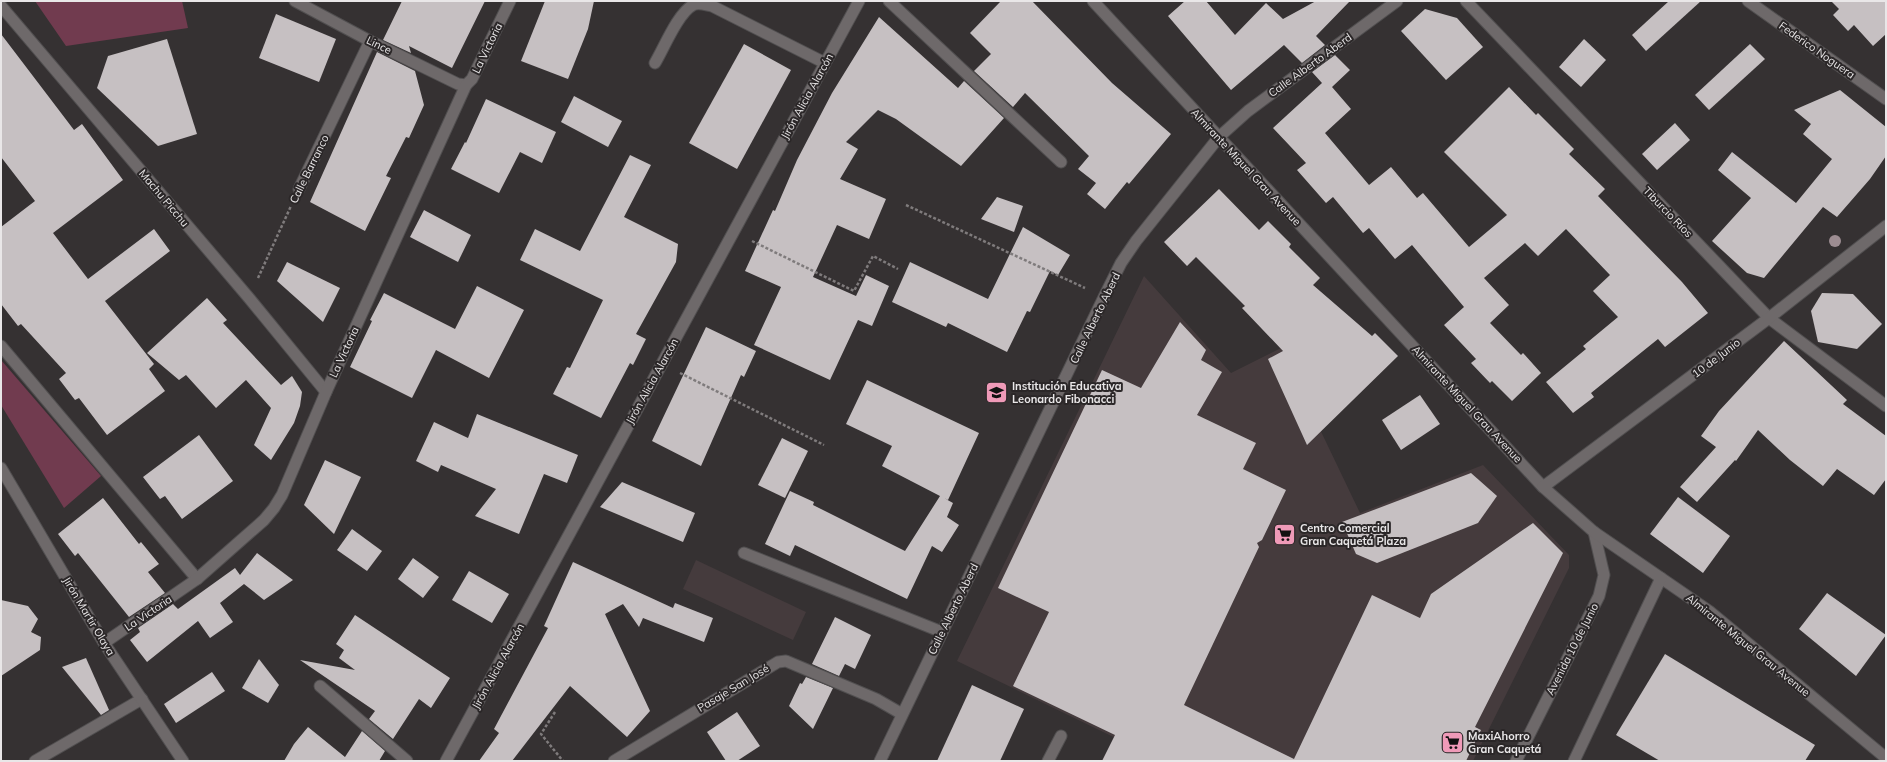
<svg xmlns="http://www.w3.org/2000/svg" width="1887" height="762" viewBox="0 0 1887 762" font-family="Mulish,sans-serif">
  <rect width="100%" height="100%" fill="#353132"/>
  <g fill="#453b3d">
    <polygon points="1144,276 1231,373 1281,348 1360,513 1483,465 1569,555 1569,568 1473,761 1163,761 957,661"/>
    <polygon points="696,560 806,612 793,640 683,589"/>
  </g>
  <g fill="#713b4f">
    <polygon points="35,1 182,1 188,28 66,46"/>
    <polygon points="1,360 101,476 64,508 1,405"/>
  </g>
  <g fill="#c6c0c2">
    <polygon points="402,1 485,1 452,68 409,46 411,53 383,40"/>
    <polygon points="545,1 594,1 588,29 568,79 521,61"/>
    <polygon points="1001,1 1032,1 1112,83 1171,134 1129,184 1127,182 1105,209 1087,194 1096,183 1078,169 1089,156 1025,93 1013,107 974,71 991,54 970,33"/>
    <polygon points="1185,1 1206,1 1235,35 1266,3 1283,19 1316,1 1350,1 1316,36 1325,45 1302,63 1284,45 1231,90 1168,16"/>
    <polygon points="1669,1 1701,1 1646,51 1632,35"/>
    <polygon points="1831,1 1886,1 1886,34 1873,46 1854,25 1848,31 1833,15 1839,9"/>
    <polygon points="1425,9 1457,18 1483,47 1446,80 1401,31"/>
    <polygon points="276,14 336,39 319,82 259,58"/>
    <polygon points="879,17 958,88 964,81 1004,118 961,166 896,119 878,110 846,142 858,149 840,179 886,199 869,239 837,225 813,277 856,296 866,275 889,286 872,326 858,320 830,380 754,345 781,287 745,271 773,210 775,211 797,160 832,93"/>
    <polygon points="1,34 74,130 82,124 123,180 53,233 88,279 154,229 170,251 105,301 154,364 149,369 165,391 107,435 79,398 75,400 59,379 66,373 21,324 18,326 1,304 1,227 35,201 1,157"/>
    <polygon points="167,39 197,134 158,146 97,88 108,56"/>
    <polygon points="1584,39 1606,60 1581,87 1559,67"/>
    <polygon points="744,44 791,70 737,169 689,143"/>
    <polygon points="1750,44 1765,59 1709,110 1695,95"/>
    <polygon points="377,52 415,71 424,105 409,138 406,137 386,176 391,178 365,231 310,202"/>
    <polygon points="1335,55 1350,70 1332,87 1351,109 1325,133 1369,185 1391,167 1417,198 1423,193 1469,247 1507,215 1444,152 1509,87 1536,115 1538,113 1574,149 1569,154 1605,189 1598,196 1682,282 1708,313 1665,347 1658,339 1591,393 1594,397 1573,413 1546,382 1586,349 1583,346 1618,317 1593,291 1610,275 1566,229 1538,256 1525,243 1484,278 1509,305 1490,323 1521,355 1523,353 1541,373 1512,401 1492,381 1490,383 1471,363 1476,359 1444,325 1464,307 1412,245 1395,259 1369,228 1363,233 1333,197 1326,203 1297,170 1306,163 1273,128 1322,83 1312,72"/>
    <polygon points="1840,90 1886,127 1886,156 1870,179 1837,217 1823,207 1764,278 1747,273 1712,241 1751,198 1718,170 1732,152 1796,203 1832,159 1803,134 1811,124 1794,110"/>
    <polygon points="574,96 622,121 608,147 561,122"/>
    <polygon points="486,99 556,132 542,163 520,152 499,193 451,169 465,142 466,143"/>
    <polygon points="1675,123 1690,140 1657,170 1642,154"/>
    <polygon points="630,155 651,165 624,217 678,244 676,262 636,334 646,339 633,365 630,363 601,418 553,394 567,367 570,368 603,300 520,260 535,229 580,251"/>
    <polygon points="1219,189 1259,230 1268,221 1291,244 1289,247 1320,278 1313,285 1372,336 1375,333 1398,356 1307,445 1268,359 1283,351 1242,308 1245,306 1196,257 1187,266 1164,242"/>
    <polygon points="997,197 1023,206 1014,232 981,219"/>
    <polygon points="424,210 471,235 458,262 410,237"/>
    <polygon points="1023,227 1070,255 1058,275 1050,271 1030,312 1027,311 1007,352 948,323 946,327 892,302 910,262 988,299"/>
    <polygon points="287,262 340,288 323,322 277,281"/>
    <polygon points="477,286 524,310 489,378 436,350 412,398 350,367 372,321 370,320 384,293 455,329"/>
    <polygon points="1822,293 1853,294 1882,324 1857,349 1818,342 1811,311"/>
    <polygon points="207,298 227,320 223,323 281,385 292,376 302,392 300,406 294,423 271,460 254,445 271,408 246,380 216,408 186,375 179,380 147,353"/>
    <polygon points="1180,322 1206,350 1201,360 1222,372 1197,415 1256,443 1243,469 1286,490 1262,540 1257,543 1259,547 1184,705 1294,759 1372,595 1420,618 1431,594 1533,523 1563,553 1475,727 1481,730 1466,761 1102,761 1115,735 1013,686 1049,612 998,588 1102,370 1141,388"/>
    <polygon points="706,327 756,351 744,377 741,375 701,466 652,441"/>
    <polygon points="1784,341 1847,400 1843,404 1886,436 1886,479 1874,495 1837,469 1823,486 1790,460 1758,430 1736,461 1735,460 1697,502 1680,487 1716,447 1701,436 1719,411"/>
    <polygon points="867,380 979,433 948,500 944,498 953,503 947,517 959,525 942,552 932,546 907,599 795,545 790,556 765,544 790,491 814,502 813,505 905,551 940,496 882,466 892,446 846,424"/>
    <polygon points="1420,395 1440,424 1401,450 1382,420"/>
    <polygon points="477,414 578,455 567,483 544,474 519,534 475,516 496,489 441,465 438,472 416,461 434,422 468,438"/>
    <polygon points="199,435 233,481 182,519 165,496 160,499 143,477"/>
    <polygon points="782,438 808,451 785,498 758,485"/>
    <polygon points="325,460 361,477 334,534 304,505"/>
    <polygon points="1471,473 1497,496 1478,523 1377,563 1356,554 1342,522"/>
    <polygon points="622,482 695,513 683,542 600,507"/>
    <polygon points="1678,497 1730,536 1703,573 1650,534"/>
    <polygon points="103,498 139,544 141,542 159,564 148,572 165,593 129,617 78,553 75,556 58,534"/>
    <polygon points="352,529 382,551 367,571 337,550"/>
    <polygon points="257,553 293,580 264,600 244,584 220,603 233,622 210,638 198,621 147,662 130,640 140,632 138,628 173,604 178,609 235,568 240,575"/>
    <polygon points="413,558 439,577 423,598 398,579"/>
    <polygon points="573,562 673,608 675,603 713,618 704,642 643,618 639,627 623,604 605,614 650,711 627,737 570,686 512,761 479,761 499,733 494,729 548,628 544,626"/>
    <polygon points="469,571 509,594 492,623 452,600"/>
    <polygon points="1827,593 1886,635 1856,676 1799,629"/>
    <polygon points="1,600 28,606 38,619 31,632 41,637 40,650 1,676"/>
    <polygon points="355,615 450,678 431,708 419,699 393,739 369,719 375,711 300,660 355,670 339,658 344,650 336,644"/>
    <polygon points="835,617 871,635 855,669 845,664 839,676 812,664"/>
    <polygon points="1665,654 1815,745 1805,761 1660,761 1616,735"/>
    <polygon points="86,658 109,710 101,715 62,667"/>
    <polygon points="259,659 279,685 268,703 242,688"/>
    <polygon points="212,672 225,691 176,723 164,704"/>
    <polygon points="806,677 833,688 813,729 789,706 800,683 802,684"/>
    <polygon points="972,685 1024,709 1000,761 937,761"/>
    <polygon points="737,712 760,746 737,761 726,761 707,732"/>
    <polygon points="308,727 345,757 362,731 385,751 379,761 284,761 294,744"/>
  </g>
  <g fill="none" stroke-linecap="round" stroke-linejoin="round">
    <defs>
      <g id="service">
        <polyline points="889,1 1061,162"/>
        <path d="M655,63C664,48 678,13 693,5C698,2 706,5 712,6L825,63"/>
        <polyline points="299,189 370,41"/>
        <polyline points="744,553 942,632"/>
        <polyline points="320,686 407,761"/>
        <polyline points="35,761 142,699"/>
        <polyline points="614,761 778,662 786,661 876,699 902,714"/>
      </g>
      <g id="minor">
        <polyline points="295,1 370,41 458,84 466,85"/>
        <polyline points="1093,1 1543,487"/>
        <polyline points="1748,1 1886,99"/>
        <polyline points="1,6 249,298 326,392"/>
        <polyline points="1769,318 1886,406"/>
        <polyline points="1,346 197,579"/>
        <polyline points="1,468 104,643 183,761"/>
        <polyline points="1661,578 1709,611 1886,758"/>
        <polyline points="104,643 197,579 264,520 274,508 282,495 326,392 466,85 472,79 510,1"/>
        <polyline points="446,761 859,1"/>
        <polyline points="880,761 1104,297 1121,263 1136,241 1219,137 1248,111 1397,1"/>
        <polyline points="1048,761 1061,736"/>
      </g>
      <g id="tertiary">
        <polyline points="1466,1 1769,318"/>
        <polyline points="1516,761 1599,596 1604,575 1594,532"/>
        <polyline points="1574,761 1661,578 1594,532 1543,487 1769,318 1886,226"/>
      </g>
    </defs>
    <use href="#service" stroke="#514f50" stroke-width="13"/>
    <use href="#minor" stroke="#514f50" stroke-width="13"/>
    <use href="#tertiary" stroke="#514f50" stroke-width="13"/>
    <g stroke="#7f7b7c" stroke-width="2.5" stroke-dasharray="3 2" stroke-linecap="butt">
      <polyline points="906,205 1085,288"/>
      <polyline points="752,241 854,291 873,256 898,269"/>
      <polyline points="258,278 291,206"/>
      <polyline points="680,373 824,445"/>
      <polyline points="555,712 541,734 563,761"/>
    </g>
    <use href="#service" stroke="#6e696a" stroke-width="11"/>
    <use href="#minor" stroke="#6e696a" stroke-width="11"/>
    <use href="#tertiary" stroke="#6e696a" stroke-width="11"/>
  </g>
  <circle fill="#9d8d92" cx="1835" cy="241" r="6"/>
  <defs>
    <symbol id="school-square" viewBox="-11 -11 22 22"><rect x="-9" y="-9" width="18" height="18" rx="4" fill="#ef9ab8" stroke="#2b2728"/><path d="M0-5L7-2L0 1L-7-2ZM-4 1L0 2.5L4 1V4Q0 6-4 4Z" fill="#111"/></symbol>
    <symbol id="supermarket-square" viewBox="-11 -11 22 22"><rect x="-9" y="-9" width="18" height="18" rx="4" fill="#ef9ab8" stroke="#2b2728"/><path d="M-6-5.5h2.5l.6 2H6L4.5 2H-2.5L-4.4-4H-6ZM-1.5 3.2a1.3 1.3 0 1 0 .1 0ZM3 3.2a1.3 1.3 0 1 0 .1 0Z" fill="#111"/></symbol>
  </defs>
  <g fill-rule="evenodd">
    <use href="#school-square" x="984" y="380" width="25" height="25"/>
    <use href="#supermarket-square" x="1272" y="522" width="25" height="25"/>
    <use href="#supermarket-square" x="1440" y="730" width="25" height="25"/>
  </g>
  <g text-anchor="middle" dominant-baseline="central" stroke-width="4" stroke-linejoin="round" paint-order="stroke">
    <g font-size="11" fill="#e9e7e8" stroke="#2b2728">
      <text transform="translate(379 45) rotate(26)">Lince</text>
      <text transform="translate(487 48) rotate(-64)">La Victoria</text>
      <text transform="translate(1817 50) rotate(35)">Federico Noguera</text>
      <text transform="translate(1310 65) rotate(-36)">Calle Alberto Aberd</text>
      <text transform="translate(807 96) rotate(-61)">Jirón Alicia Alarcón</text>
      <text transform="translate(1246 167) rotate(47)">Almirante Miguel Grau Avenue</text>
      <text transform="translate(309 169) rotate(-64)">Calle Barranco</text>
      <text transform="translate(164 198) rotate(50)">Machu Picchu</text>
      <text transform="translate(1668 212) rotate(46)">Tiburcio Ríos</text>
      <text transform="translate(1095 318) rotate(-64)">Calle Alberto Aberd</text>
      <text transform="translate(344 352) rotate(-65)">La Victoria</text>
      <text transform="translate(1716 358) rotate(-37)">10 de Junio</text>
      <text transform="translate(652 381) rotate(-61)">Jirón Alicia Alarcón</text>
      <text transform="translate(1467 404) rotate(47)">Almirante Miguel Grau Avenue</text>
      <text transform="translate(953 609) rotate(-64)">Calle Alberto Aberd</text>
      <text transform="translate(148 613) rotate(-34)">La Victoria</text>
      <text transform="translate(89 616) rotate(59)">Jirón Martir Olaya</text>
      <text transform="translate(1748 645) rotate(39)">Almirante Miguel Grau Avenue</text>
      <text transform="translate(1572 649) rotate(-63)">Avenida 10 de Junio</text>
      <text transform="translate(498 666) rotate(-61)">Jirón Alicia Alarcón</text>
      <text transform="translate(733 688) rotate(-31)">Pasaje San José</text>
    </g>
    <g font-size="11" font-weight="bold" fill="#e9e7e8" stroke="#2b2728" text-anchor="start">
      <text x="1012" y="386">Institución Educativa<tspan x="1012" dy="13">Leonardo Fibonacci</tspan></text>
      <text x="1300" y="528">Centro Comercial<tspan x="1300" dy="13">Gran Caquetá Plaza</tspan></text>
      <text x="1468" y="736">MaxiAhorro<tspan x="1468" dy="13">Gran Caquetá</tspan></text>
    </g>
  </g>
  <rect width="1887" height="762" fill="none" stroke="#e9e7e8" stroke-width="4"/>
</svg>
